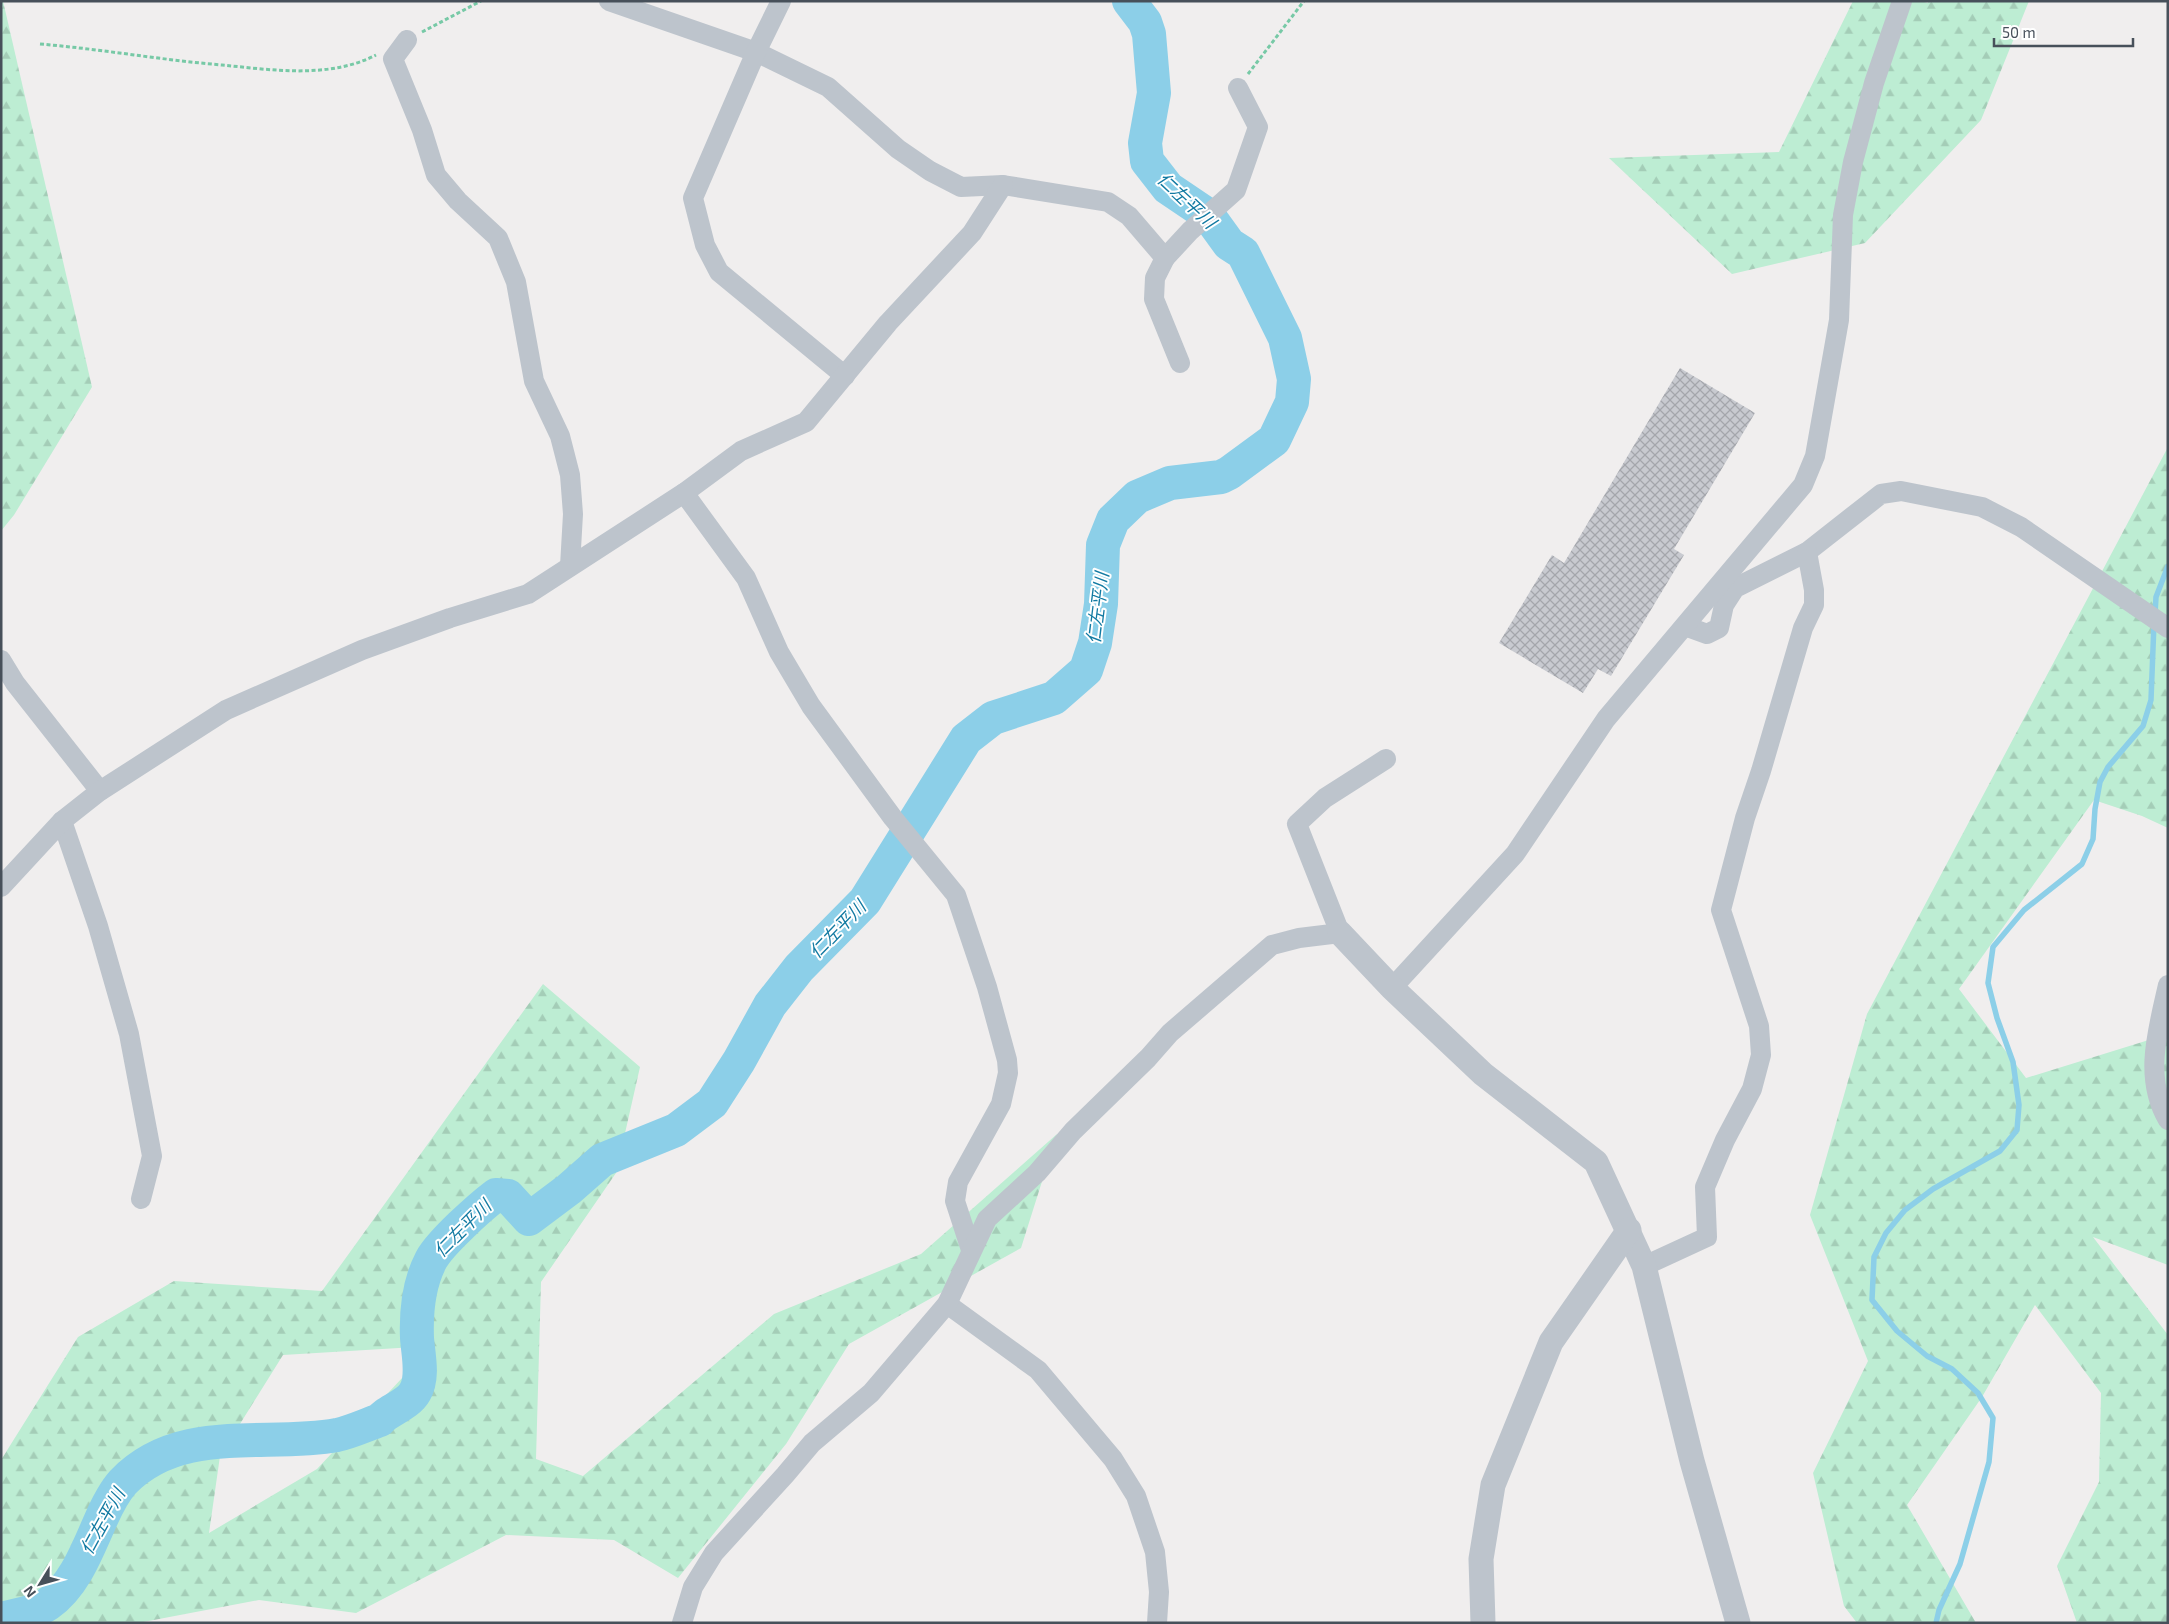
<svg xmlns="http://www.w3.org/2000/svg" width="2169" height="1624" viewBox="0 0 2169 1624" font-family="'Exo 2','Noto Sans JP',sans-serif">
  <defs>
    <pattern id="forest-firs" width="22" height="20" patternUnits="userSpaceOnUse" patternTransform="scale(1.25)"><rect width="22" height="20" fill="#bdedd3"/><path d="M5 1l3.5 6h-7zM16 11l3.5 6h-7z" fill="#a4cdb7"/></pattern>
    <pattern id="building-cross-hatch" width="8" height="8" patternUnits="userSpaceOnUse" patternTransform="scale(1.25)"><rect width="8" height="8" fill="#c8cad0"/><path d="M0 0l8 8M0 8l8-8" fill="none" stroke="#a4a6ac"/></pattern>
  </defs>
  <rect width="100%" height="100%" fill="#f0eeee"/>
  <g fill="url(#forest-firs)" fill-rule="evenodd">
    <polygon points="1,1 3,1 92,387 14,515 1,531"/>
    <polygon points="1853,1 1921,1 1928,3 1928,1 2029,1 1981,120 1865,243 1732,274 1609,158 1779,152"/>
    <polygon points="2168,447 2168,828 2142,816 2094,800 1959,989 2026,1078 2168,1034 2168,1265 2093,1237 2168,1335 2168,1623 2077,1623 2057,1566 2099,1482 2101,1393 2035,1305 1982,1397 1907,1505 1976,1623 1857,1623 1844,1606 1813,1473 1868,1361 1810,1215 1867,1014"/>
    <path d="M543,984L640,1067L616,1173L541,1282L536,1459L583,1476L774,1314L921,1254L1057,1134L1021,1248L849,1344L786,1444L678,1578L614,1540L506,1535L356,1613L259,1600L138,1623H1V1460L78,1337L174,1281L322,1291ZM432,1346L317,1469L209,1533L220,1456L283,1355Z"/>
  </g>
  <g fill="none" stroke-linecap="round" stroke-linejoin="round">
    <g stroke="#8ccfe8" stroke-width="5.5">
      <polyline points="2155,614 2156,597 2168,566"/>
      <polyline points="1936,1623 1939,1610 1960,1564 1989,1462 1993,1418 1978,1393 1952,1369 1927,1356 1897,1331 1872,1300 1874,1257 1886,1233 1905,1210 1933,1189 2000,1151 2017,1130 2019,1105 2013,1062 1997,1018 1988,983 1993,947 2024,910 2082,864 2093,839 2095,809 2100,782 2108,767 2143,726 2151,700 2154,623"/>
    </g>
    <path stroke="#8ccfe8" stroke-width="34" d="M1,1619C16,1615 35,1613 48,1604C74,1586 87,1551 99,1524C105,1510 113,1493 123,1482C180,1423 266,1448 337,1435C351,1432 366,1425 380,1420C385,1412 408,1405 415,1392C424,1377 418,1354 417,1338C416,1313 419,1283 431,1260C440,1243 480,1207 496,1195L508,1196L529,1219L569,1189L602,1160L676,1130L712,1103L739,1061L770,1005L799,968L865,901L966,739L993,718L1054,698L1086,670L1095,643L1101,604L1103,545L1113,520L1137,497L1170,483L1221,477L1229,473L1274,440L1292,402L1294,379L1285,338L1243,253L1229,244L1208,215L1168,188L1147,161L1145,143L1154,93L1149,34L1145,22L1129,1"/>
  </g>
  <polygon fill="url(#building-cross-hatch)" points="1680,368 1755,413 1674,549 1684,555 1611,676 1598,669 1583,693 1499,643 1552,555 1564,563"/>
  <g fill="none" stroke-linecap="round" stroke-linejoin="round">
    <g stroke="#77c9a6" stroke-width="3" stroke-dasharray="4 2.5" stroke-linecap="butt">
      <polyline points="422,32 481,1"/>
      <path d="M40,44C101,49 161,60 222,65C273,70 329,79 376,55"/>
      <polyline points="1248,74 1304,1"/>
    </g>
    <g stroke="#bdc4cc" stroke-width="20">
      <polyline points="609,1 756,52 828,87 898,149 930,171 961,187 1003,185 1108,202 1129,216 1165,258 1190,231 1236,190 1258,127 1238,88"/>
      <polyline points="781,1 756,52 693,198 705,245 719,272 845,376"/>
      <polyline points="407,40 393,59 422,130 436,175 458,201 498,238 516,282 534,381 560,436 570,475 573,514 570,566"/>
      <polyline points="1165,258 1155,278 1154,299 1180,363"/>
      <polyline points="684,493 746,578 779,652 811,706 893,818 956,895 987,987 1007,1060 1008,1073 1001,1104 958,1182 955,1201 971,1250"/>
      <polyline points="1685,626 1707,634 1719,628 1724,605 1735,588 1807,552 1881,494 1901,491 1982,507 2021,527 2168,628"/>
      <polyline points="1,660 15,683 100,791"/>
      <polyline points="62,821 98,926 129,1034 152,1156 141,1199"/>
      <polyline points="1,887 62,821 100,791 226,710 362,650 450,618 528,594 684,493 741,451 806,422 888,323 972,233 1003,185"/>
      <path d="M2168,985C2158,1030 2143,1077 2168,1120"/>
      <polyline points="1392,988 1515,854 1606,719 1803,485 1815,456 1839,320 1843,215 1853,162 1874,83 1902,1"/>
      <polyline points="1644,1266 1707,1237 1705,1187 1725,1140 1752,1089 1761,1055 1759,1026 1721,910 1745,818 1761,771 1803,628 1814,605 1814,590 1807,552"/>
      <polyline points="947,1304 1038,1370 1113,1459 1136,1496 1155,1552 1159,1592 1157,1623"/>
      <polyline points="682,1623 693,1587 714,1553 785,1475 812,1443 871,1393 947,1304 987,1219 1037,1173 1073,1131 1148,1058 1170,1033 1272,945 1299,938 1340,933 1297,824 1325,798 1386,759"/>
    </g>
    <g stroke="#bdc4cc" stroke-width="25">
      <polyline points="1340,933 1392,988 1483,1074 1596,1162 1644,1266 1692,1461 1738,1623"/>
      <polyline points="1483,1623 1481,1559 1493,1485 1551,1342 1629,1230"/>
    </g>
  </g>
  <g text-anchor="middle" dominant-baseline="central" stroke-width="4" stroke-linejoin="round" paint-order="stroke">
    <g font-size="18" font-style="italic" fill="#127aa2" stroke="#fff">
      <text transform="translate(1187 200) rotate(43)">仁左平川</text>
      <text transform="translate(1097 608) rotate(-83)">仁左平川</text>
      <text transform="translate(837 929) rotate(-46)">仁左平川</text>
      <text transform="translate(462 1228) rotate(-45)">仁左平川</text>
      <text transform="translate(102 1521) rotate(-61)">仁左平川</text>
    </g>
  </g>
  <rect width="2169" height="1624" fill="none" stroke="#47505a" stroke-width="5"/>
  <g transform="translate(40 1584) rotate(233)" stroke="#ffffff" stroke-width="4" paint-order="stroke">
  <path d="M0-4L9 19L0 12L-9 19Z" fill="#47505a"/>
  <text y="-8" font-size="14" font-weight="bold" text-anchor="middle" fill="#47505a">N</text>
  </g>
  <path d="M1994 38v8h139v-8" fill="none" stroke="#47505a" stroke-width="2.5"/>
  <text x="2002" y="38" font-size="15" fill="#47505a" stroke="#ffffff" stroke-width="4" paint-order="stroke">50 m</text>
</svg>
